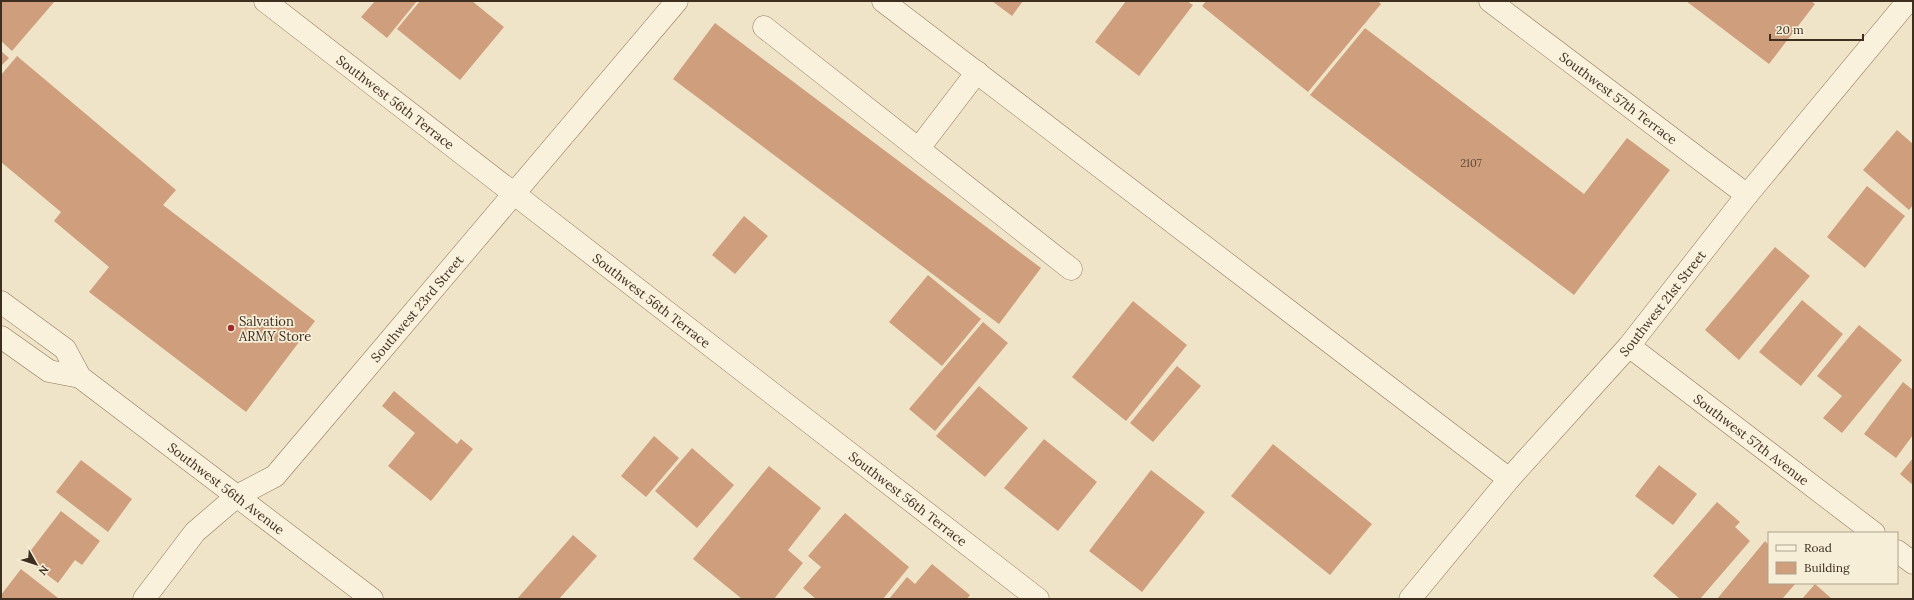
<svg xmlns="http://www.w3.org/2000/svg" width="1914" height="600" viewBox="0 0 1914 600" font-family="Lora,serif">
  <rect width="100%" height="100%" fill="#f0e4c8"/>
  <g fill="#cf9f7d">
    <polygon points="1,1 55,1 12,51 1,41"/>
    <polygon points="375,1 417,1 387,38 361,17"/>
    <polygon points="420,1 472,1 504,27 460,80 397,29"/>
    <polygon points="992,1 1023,1 1012,16"/>
    <polygon points="1126,1 1187,1 1193,5 1139,76 1095,42"/>
    <polygon points="1206,1 1378,1 1381,4 1308,92 1202,6"/>
    <polygon points="1686,1 1811,1 1815,4 1769,64"/>
    <polygon points="715,23 1041,268 999,324 673,79"/>
    <polygon points="1365,28 1584,194 1627,138 1670,170 1574,295 1310,95"/>
    <polygon points="1,51 9,58 1,66"/>
    <polygon points="17,56 176,190 163,205 315,321 246,412 89,292 109,267 54,221 61,212 1,162 1,75"/>
    <polygon points="1897,130 1913,144 1913,205 1909,210 1863,170"/>
    <polygon points="1867,186 1905,216 1865,268 1827,237"/>
    <polygon points="744,216 768,236 735,274 712,255"/>
    <polygon points="1775,247 1810,276 1739,360 1705,330"/>
    <polygon points="928,275 981,319 942,366 889,322"/>
    <polygon points="1802,300 1843,334 1801,386 1759,352"/>
    <polygon points="1133,301 1187,345 1126,421 1072,377"/>
    <polygon points="983,322 1008,343 935,431 909,409"/>
    <polygon points="1859,325 1902,360 1842,433 1823,418 1842,396 1817,376"/>
    <polygon points="1177,366 1201,386 1153,442 1130,423"/>
    <polygon points="1903,382 1913,390 1913,435 1896,458 1864,434"/>
    <polygon points="979,386 1028,428 985,477 936,436"/>
    <polygon points="394,391 457,444 461,439 473,449 431,501 388,466 415,433 382,406"/>
    <polygon points="654,436 679,458 646,497 621,476"/>
    <polygon points="1044,439 1097,482 1058,531 1004,488"/>
    <polygon points="1273,444 1372,524 1330,575 1231,496"/>
    <polygon points="692,448 734,485 697,528 655,491"/>
    <polygon points="1913,458 1913,485 1900,474"/>
    <polygon points="81,460 132,499 108,532 56,492"/>
    <polygon points="1659,465 1697,494 1673,525 1635,496"/>
    <polygon points="769,466 821,508 788,550 803,563 774,599 742,599 693,559"/>
    <polygon points="1151,470 1205,512 1142,592 1089,551"/>
    <polygon points="1717,502 1740,522 1735,527 1750,541 1700,599 1680,599 1653,576"/>
    <polygon points="61,511 100,541 82,565 75,560 58,583 25,558"/>
    <polygon points="845,513 909,567 883,599 816,599 803,588 821,567 808,556"/>
    <polygon points="573,535 597,556 559,599 517,599"/>
    <polygon points="1765,541 1769,545 1769,583 1796,583 1782,599 1717,599"/>
    <polygon points="932,564 970,595 967,599 889,599 907,577 915,584"/>
    <polygon points="21,569 58,598 57,599 1,599 1,595"/>
    <polygon points="1815,584 1832,599 1802,599"/>
  </g>
  <g fill="none" stroke-linecap="round" stroke-linejoin="round">
    <defs>
      <g id="minor">
        <path id="s1" d="M265,1L1038,599"/>
        <polyline points="883,1 1509,479"/>
        <path id="s2" d="M1490,1L1747,195"/>
        <polyline points="764,27 1071,269"/>
        <polyline points="919,148 977,72"/>
        <path id="s3" d="M1,302L65,349L80,377L372,599"/>
        <polyline points="1,337 49,371 80,377"/>
        <path id="s4" d="M1629,346L1874,533"/>
        <polyline points="1897,551 1913,563"/>
        <path id="s5" d="M144,599L195,532L237,496L275,476L677,1"/>
        <path id="s6" d="M1410,599L1509,479L1629,346L1747,195L1908,1"/>
      </g>
    </defs>
    <use href="#minor" stroke="#8d765c" stroke-width="23"/>
    <use href="#minor" stroke="#faf1dc" stroke-width="22"/>
  </g>
  <circle fill="#9e2a2b" stroke="#f7eed8" stroke-width="1.5" cx="231" cy="328" r="4"/>
  <g text-anchor="middle" dominant-baseline="central" stroke-width="3.5" stroke-linejoin="round" paint-order="stroke">
    <g font-size="11" fill="#624a37">
      <text x="1471" y="163">2107</text>
    </g>
    <g font-size="13" fill="#3d2e20" stroke="#f7eed8">
      <text stroke="none"><textPath href="#s2" startOffset="161">Southwest 57th Terrace</textPath></text>
      <text stroke="none"><textPath href="#s1" startOffset="165">Southwest 56th Terrace</textPath></text>
      <text stroke="none"><textPath href="#s1" startOffset="489">Southwest 56th Terrace</textPath></text>
      <text stroke="none"><textPath href="#s6" startOffset="389">Southwest 21st Street</textPath></text>
      <text stroke="none"><textPath href="#s5" startOffset="402">Southwest 23rd Street</textPath></text>
      <text stroke="none"><textPath href="#s4" startOffset="154">Southwest 57th Avenue</textPath></text>
      <text stroke="none"><textPath href="#s3" startOffset="295">Southwest 56th Avenue</textPath></text>
      <text stroke="none"><textPath href="#s1" startOffset="813">Southwest 56th Terrace</textPath></text>
    </g>
    <g font-size="13" fill="#3d2e20" stroke="#f7eed8" text-anchor="start">
      <text x="239" y="321">Salvation<tspan x="239" dy="15">ARMY Store</tspan></text>
    </g>
  </g>
  <rect width="1914" height="600" fill="none" stroke="#3d2e20" stroke-width="4"/>
  <rect x="1768" y="532" width="130" height="52" fill="#f7eed8" stroke="#ada18e"/>
  <rect x="1776" y="545" width="20" height="6" fill="#faf1dc" stroke="#ada18e"/>
  <text x="1804" y="552" font-size="12" fill="#3d2e20">Road</text>
  <rect x="1776" y="562" width="20" height="12" fill="#cf9f7d" stroke="#ada18e"/>
  <text x="1804" y="572" font-size="12" fill="#3d2e20">Building</text>
  <g transform="translate(36 564) rotate(129)" stroke="#f7eed8" stroke-width="3" paint-order="stroke">
  <path d="M0-3L7 15L0 10L-7 15Z" fill="#3d2e20"/>
  <text y="-6" font-size="11" font-weight="bold" text-anchor="middle" fill="#3d2e20">N</text>
  </g>
  <path d="M1770 34v6h93v-6" fill="none" stroke="#3d2e20" stroke-width="2"/>
  <text x="1776" y="34" font-size="12" fill="#3d2e20" stroke="#f7eed8" stroke-width="3" paint-order="stroke">20 m</text>
</svg>
